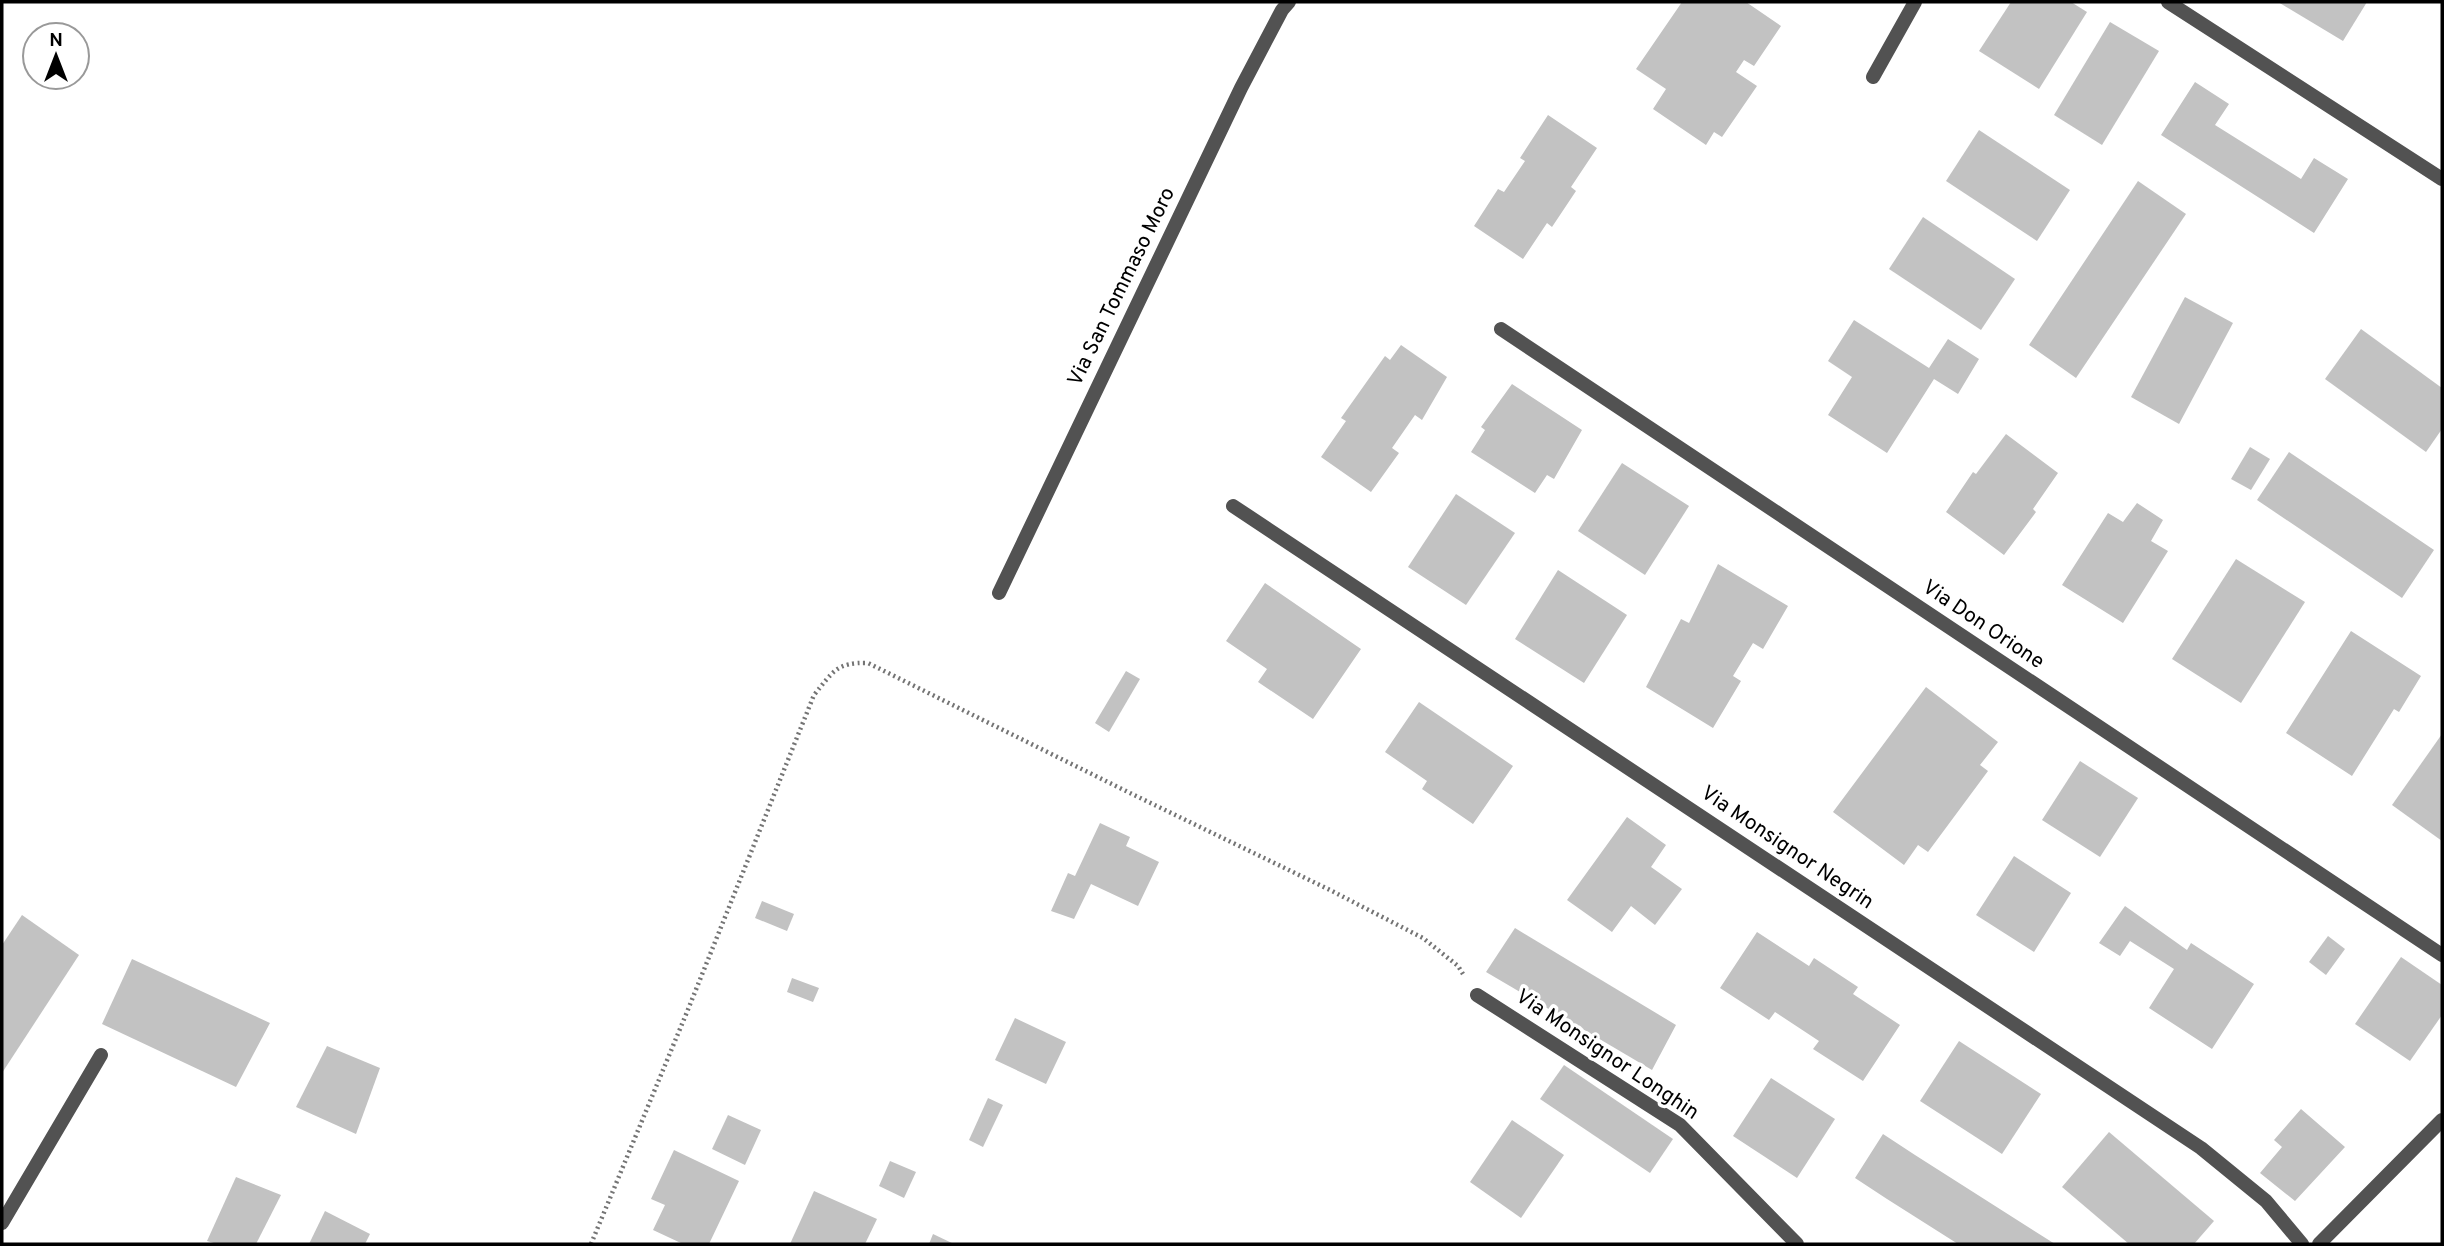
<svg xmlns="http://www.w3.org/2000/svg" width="2444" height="1246" viewBox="0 0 2444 1246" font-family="Overpass,sans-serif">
  <rect width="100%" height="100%" fill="#fff"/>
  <g fill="#c2c2c2">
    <polygon points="1682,2 1746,2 1781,26 1754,66 1744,60 1736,72 1757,86 1722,137 1714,132 1706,145 1653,109 1666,89 1636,69"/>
    <polygon points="2011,2 2071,2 2087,12 2039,89 1979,51"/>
    <polygon points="2278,2 2367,2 2343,41"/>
    <polygon points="2110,22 2159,51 2102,145 2054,115"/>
    <polygon points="2195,82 2229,104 2215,125 2301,179 2314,158 2348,179 2314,233 2161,135"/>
    <polygon points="1548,115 1597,148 1571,187 1576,191 1552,227 1547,223 1523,259 1474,226 1498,189 1504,192 1525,161 1520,158"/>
    <polygon points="1979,130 2070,190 2037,241 1946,181"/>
    <polygon points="2138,181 2186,214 2076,378 2029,345"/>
    <polygon points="1923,217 2015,279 1981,330 1889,269"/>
    <polygon points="2185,297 2233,323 2179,424 2131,397"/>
    <polygon points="1854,320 1929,368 1948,339 1979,359 1958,394 1934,379 1887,453 1828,415 1852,377 1828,361"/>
    <polygon points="2361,329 2442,388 2442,429 2426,452 2325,379"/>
    <polygon points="1401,345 1447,377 1422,420 1415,415 1392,448 1399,453 1371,492 1321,457 1346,421 1341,418 1385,356 1390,360"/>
    <polygon points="1512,384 1582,430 1554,479 1547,475 1535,493 1471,452 1485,430 1481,427"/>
    <polygon points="2006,434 2058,473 2033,509 2036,512 2004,555 1946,512 1973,472 1976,474"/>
    <polygon points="2250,447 2270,459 2251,490 2231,479"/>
    <polygon points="2289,452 2434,550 2402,598 2257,500"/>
    <polygon points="1622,463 1689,506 1645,575 1578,531"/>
    <polygon points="1456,494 1515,533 1466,605 1408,567"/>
    <polygon points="2137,503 2163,520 2151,541 2168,551 2123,623 2062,585 2108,513 2123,522"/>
    <polygon points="2236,559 2305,602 2241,703 2172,659"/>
    <polygon points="1718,564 1788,606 1763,649 1753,643 1733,676 1741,681 1713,728 1646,687 1681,619 1689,623"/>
    <polygon points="1558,570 1627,615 1584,683 1515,639"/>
    <polygon points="1265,583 1361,649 1313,719 1258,682 1267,669 1226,641"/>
    <polygon points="2351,631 2421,676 2399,712 2394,709 2352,776 2286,733"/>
    <polygon points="1126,671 1140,679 1109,732 1095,723"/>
    <polygon points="1926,687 1998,742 1980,765 1988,771 1928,852 1918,845 1904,865 1833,812"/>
    <polygon points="1419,702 1513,766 1473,824 1422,789 1427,781 1385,752"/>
    <polygon points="2442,734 2442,841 2392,805"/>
    <polygon points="2080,761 2138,798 2100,857 2042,820"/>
    <polygon points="1627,817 1666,845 1651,867 1682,889 1655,925 1631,906 1612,932 1567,900"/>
    <polygon points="1100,823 1130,837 1126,846 1159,862 1138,906 1091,884 1074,919 1051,911 1068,873 1075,876"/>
    <polygon points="2014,856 2071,893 2034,952 1976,915"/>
    <polygon points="762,901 794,914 787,931 755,918"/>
    <polygon points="2125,906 2187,950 2191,943 2254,984 2212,1049 2149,1008 2174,969 2130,941 2120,956 2099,943"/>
    <polygon points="22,915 79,955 2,1073 2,945"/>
    <polygon points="1515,928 1676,1025 1652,1070 1486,972"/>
    <polygon points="1757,932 1809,966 1814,958 1858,987 1853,994 1900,1025 1863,1081 1813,1049 1819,1041 1775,1012 1769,1020 1720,988"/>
    <polygon points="2328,936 2345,949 2326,975 2309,962"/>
    <polygon points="2401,957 2442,985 2442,1015 2410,1061 2355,1024"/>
    <polygon points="132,959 270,1023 236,1087 102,1024"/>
    <polygon points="792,978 819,988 813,1002 787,992"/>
    <polygon points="1015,1018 1066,1042 1046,1084 995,1060"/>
    <polygon points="1959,1041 2041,1094 2002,1154 1920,1101"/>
    <polygon points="327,1046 380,1068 356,1134 296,1107"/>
    <polygon points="1564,1065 1673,1139 1650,1173 1540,1099"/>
    <polygon points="1771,1078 1835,1119 1797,1178 1733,1136"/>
    <polygon points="988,1098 1003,1105 983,1147 969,1140"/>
    <polygon points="2301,1109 2345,1147 2295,1201 2260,1173 2282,1147 2274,1140"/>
    <polygon points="728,1115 761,1130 745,1165 712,1149"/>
    <polygon points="1512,1120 1564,1155 1521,1218 1470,1182"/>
    <polygon points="2109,1132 2214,1221 2194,1244 2129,1244 2062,1187"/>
    <polygon points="1883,1134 1915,1155 2055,1244 1958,1244 1887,1199 1855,1178"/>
    <polygon points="674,1150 739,1181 709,1244 683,1244 653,1230 665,1205 651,1199"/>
    <polygon points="890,1161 916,1172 904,1198 879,1186"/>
    <polygon points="236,1177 281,1195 256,1244 217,1244 207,1241"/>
    <polygon points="814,1191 877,1219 865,1244 790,1244"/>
    <polygon points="325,1211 370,1234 365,1244 309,1244"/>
    <polygon points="933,1234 954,1244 929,1244"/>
  </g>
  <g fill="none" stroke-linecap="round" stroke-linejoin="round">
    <path stroke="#747474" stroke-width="4.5" stroke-dasharray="2 3.5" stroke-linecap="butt" d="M591,1244L687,1012L814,695C833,672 836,662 868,663L1132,794L1330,890L1423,938L1458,966L1463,974"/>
    <polyline stroke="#525252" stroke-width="14" points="1873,77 1915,2"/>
    <g stroke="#525252" stroke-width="14">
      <polyline points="2168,2 2442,179"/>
      <polyline points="1501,329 2442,955"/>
      <polyline points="1233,506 2201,1148 2266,1201 2302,1244"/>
      <polyline points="999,593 1241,88 1282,10 1289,2"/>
      <polyline points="1477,995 1680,1125 1797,1244"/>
      <polyline points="2,1223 101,1055"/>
    </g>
    <polyline stroke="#525252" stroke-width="14" points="2319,1244 2442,1120"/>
  </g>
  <g text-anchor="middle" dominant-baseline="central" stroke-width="7" stroke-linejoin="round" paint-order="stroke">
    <g font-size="21" fill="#000" stroke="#fff">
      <text transform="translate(1122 287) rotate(-64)">Via San Tommaso Moro</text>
      <text transform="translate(1983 625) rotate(34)">Via Don Orione</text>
      <text transform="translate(1787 848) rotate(34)">Via Monsignor Negrin</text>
      <text transform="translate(1607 1055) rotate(34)">Via Monsignor Longhin</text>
    </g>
  </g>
  <rect width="2444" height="1246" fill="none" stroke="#000000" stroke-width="7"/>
  <g transform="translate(56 56)"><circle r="33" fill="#ffffff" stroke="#999999" stroke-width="2"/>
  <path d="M0-5L12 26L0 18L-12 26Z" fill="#000000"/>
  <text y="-10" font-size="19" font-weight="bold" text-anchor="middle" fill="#000000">N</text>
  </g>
</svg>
